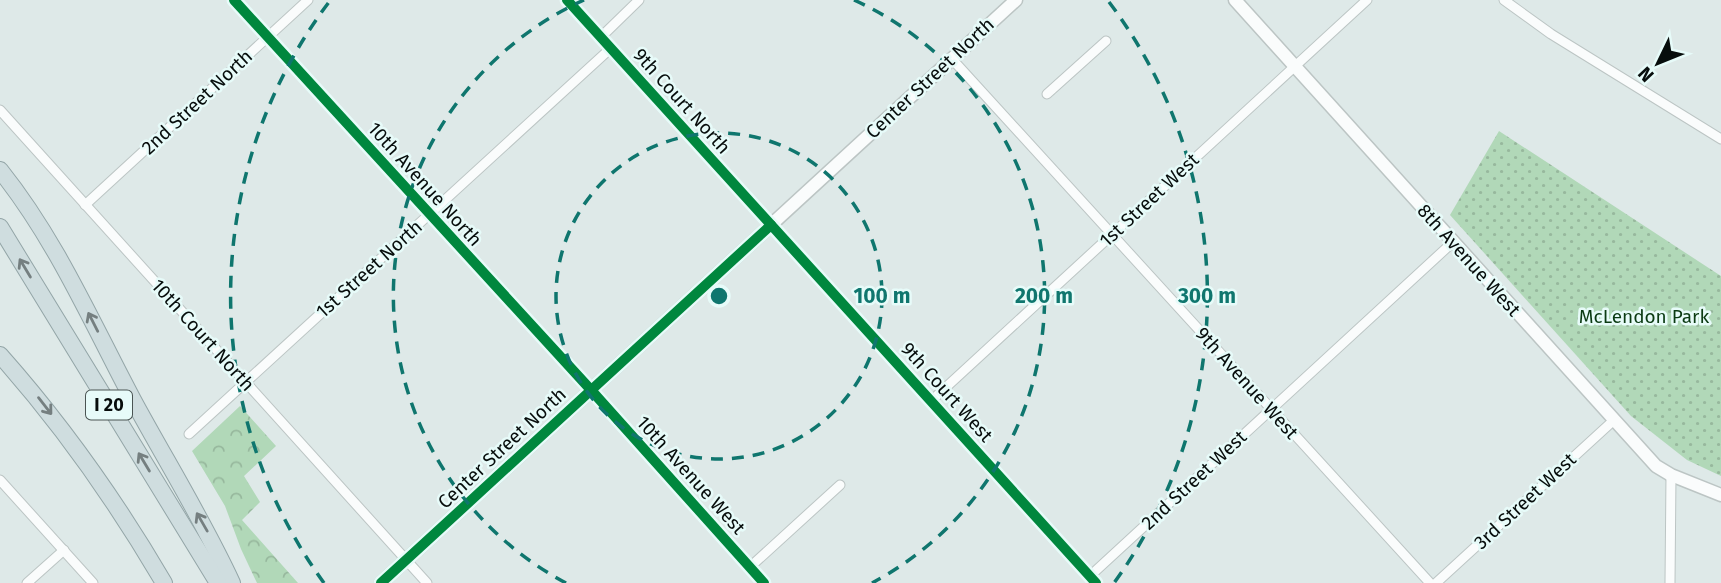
<svg xmlns="http://www.w3.org/2000/svg" width="1721" height="583" viewBox="0 0 1721 583" font-family="'Fira Sans',sans-serif">
  <defs>
    <pattern id="forest-crowns" width="20" height="18" patternUnits="userSpaceOnUse" patternTransform="scale(1.75)"><rect width="20" height="18" fill="#b1d8b8"/><path d="M2 6a3 3 0 1 1 6 0M12 15a3 3 0 1 1 6 0" fill="none" stroke="#97b89d"/></pattern>
    <pattern id="park-dots" width="8" height="8" patternUnits="userSpaceOnUse" patternTransform="scale(1.75)"><rect width="8" height="8" fill="#b1d8b8"/><path d="M2 2h.1M6 6h.1" fill="none" stroke="#97b89d" stroke-width="1.8" stroke-linecap="round"/></pattern>
  </defs>
  <rect width="100%" height="100%" fill="#dee9e8"/>
  <polygon fill="url(#forest-crowns)" points="240,406 276,446 244,476 260,502 242,520 298,583 257,583 241,549 225,506 192,451"/>
  <polygon fill="url(#park-dots)" points="1499,131 1721,276 1721,476 1687,460 1631,416 1450,215"/>
  <g fill="none" stroke-linecap="round" stroke-linejoin="round">
    <defs>
      <g id="street">
        <polyline points="234,0 591,390 764,583"/>
        <polyline points="567,0 1096,583"/>
        <polyline points="1504,0 1551,34 1721,139"/>
        <polyline points="601,37 639,0"/>
        <polyline points="952,59 1430,583"/>
        <polyline points="1047,94 1106,41"/>
        <polyline points="0,110 427,583"/>
        <polyline points="85,205 308,0"/>
        <polyline points="931,401 1367,0"/>
        <polyline points="189,434 611,48"/>
        <polyline points="0,480 93,583"/>
        <polyline points="750,567 840,485"/>
        <polyline points="1090,576 1453,242"/>
        <polyline points="27,583 64,550"/>
        <polyline points="1436,583 1614,420"/>
        <polyline points="1670,583 1671,475"/>
      </g>
      <g id="secondary">
        <polyline points="1235,0 1656,466 1671,475 1721,495"/>
        <polyline points="381,583 1016,0"/>
      </g>
      <g id="highway">
        <path d="M0,170C56,240 91,321 133,400C166,461 203,520 232,583"/>
        <polyline points="0,227 218,583"/>
        <path d="M0,355C63,426 116,501 164,583"/>
      </g>
    </defs>
    <use href="#street" stroke="#bcc5c4" stroke-width="11"/>
    <use href="#secondary" stroke="#bcc5c4" stroke-width="15"/>
    <use href="#highway" stroke="#93a5a7" stroke-width="18"/>
    <use href="#street" stroke="#fafcfc" stroke-width="9"/>
    <use href="#secondary" stroke="#fafcfc" stroke-width="12"/>
    <use href="#highway" stroke="#cfdddf" stroke-width="16"/>
    <defs>
      <g id="cycleway">
        <polyline points="234,0 591,390 764,583"/>
        <polyline points="567,0 1096,583"/>
        <polyline points="381,583 771,225"/>
      </g>
    </defs>
    <use href="#cycleway" stroke="#e7fbf9" stroke-width="15"/>
    <use href="#cycleway" stroke="#00873e" stroke-width="10"/>
  </g>
  <defs><path id="oneway-shaft" d="M-6 0H5M1.5-3L5.5 0L1.5 3" fill="none" stroke-width="1.6" stroke-linecap="round" stroke-linejoin="round" transform="scale(1.75)"/></defs>
  <g stroke="#757f80">
    <use href="#oneway-shaft" transform="translate(25 268) rotate(-121)"/>
    <use href="#oneway-shaft" transform="translate(93 322) rotate(-117)"/>
    <use href="#oneway-shaft" transform="translate(45 406) rotate(52)"/>
    <use href="#oneway-shaft" transform="translate(144 462) rotate(-121)"/>
    <use href="#oneway-shaft" transform="translate(202 522) rotate(-120)"/>
  </g>
  <g fill="none" stroke="#0f766e" stroke-width="3.5" stroke-dasharray="12 9">
    <circle cx="719" cy="296" r="163"/>
    <path d="M566 583A325 325 0 0 1 584 0M854 0A325 325 0 0 1 872 583"/>
    <path d="M324 583A488 488 0 0 1 329 2M1109 2A488 488 0 0 1 1114 583"/>
  </g>
  <g text-anchor="middle" dominant-baseline="central" stroke-width="5" stroke-linejoin="round" paint-order="stroke">
    <rect fill="#e7fbf9" stroke="#4a5453" stroke-width="2" x="86" y="390.5" width="46" height="29" rx="5"/>
    <g font-size="18" font-weight="bold" fill="#070d0c">
      <text x="109" y="405">I 20</text>
    </g>
    <g font-size="19" fill="#070d0c" stroke="#e7fbf9">
      <text transform="translate(930 78) rotate(-43)">Center Street North</text>
      <text transform="translate(682 101) rotate(48)">9th Court North</text>
      <text transform="translate(197 102) rotate(-43)">2nd Street North</text>
      <text transform="translate(425 184) rotate(48)">10th Avenue North</text>
      <text transform="translate(1149 200) rotate(-43)">1st Street West</text>
      <text transform="translate(1469 260) rotate(48)">8th Avenue West</text>
      <text transform="translate(369 269) rotate(-42)">1st Street North</text>
      <text transform="translate(203 335) rotate(48)">10th Court North</text>
      <text transform="translate(1247 383) rotate(48)">9th Avenue West</text>
      <text transform="translate(947 392) rotate(48)">9th Court West</text>
      <text transform="translate(502 448) rotate(-43)">Center Street North</text>
      <text transform="translate(691 475) rotate(48)">10th Avenue West</text>
      <text transform="translate(1194 480) rotate(-43)">2nd Street West</text>
      <text transform="translate(1525 501) rotate(-43)">3rd Street West</text>
    </g>
    <g font-size="19" fill="#0b3b13" stroke="#e7fbf9">
      <text x="1644" y="316">McLendon Park</text>
    </g>
  </g>
  <circle cx="719" cy="296" r="10" fill="#0f766e" stroke="#e7fbf9" stroke-width="3.5"/>
  <g font-size="21" text-anchor="middle" font-weight="bold" fill="#0f766e" stroke="#e7fbf9" stroke-width="5" stroke-linejoin="round" paint-order="stroke">
    <text x="882" y="303">100 m</text>
    <text x="1044" y="303">200 m</text>
    <text x="1207" y="303">300 m</text>
  </g>
  <g transform="translate(1658 63) rotate(227)" stroke="#e7fbf9" stroke-width="5" paint-order="stroke">
  <path d="M0-5L12 26L0 18L-12 26Z" fill="#070d0c"/>
  <text y="-10" font-size="19" font-weight="bold" text-anchor="middle" fill="#070d0c">N</text>
  </g>
</svg>
